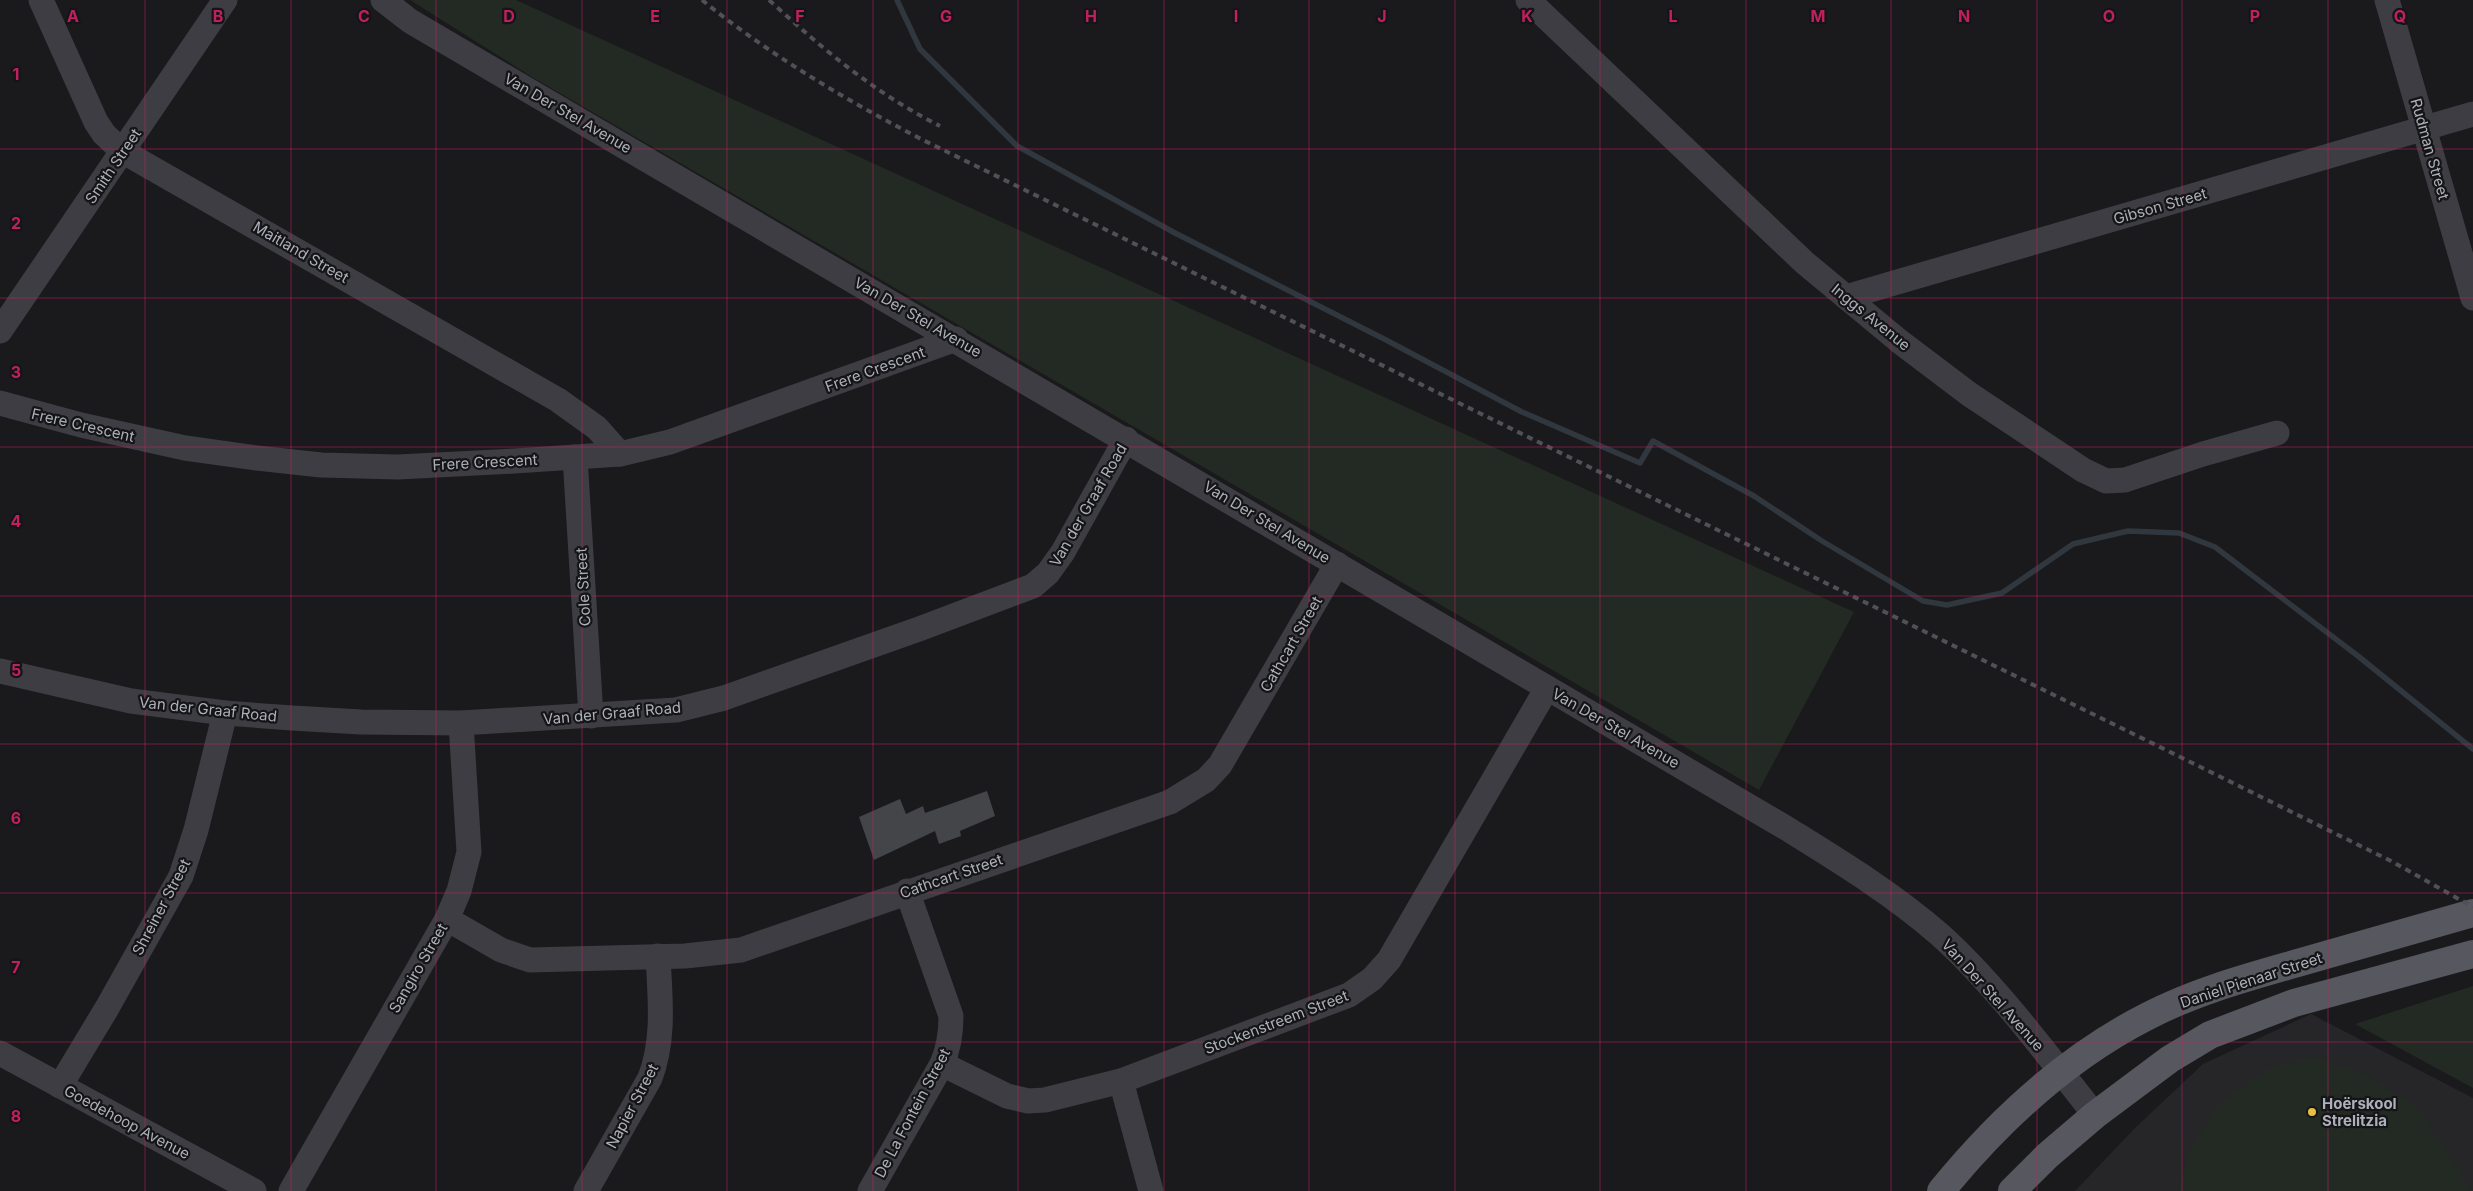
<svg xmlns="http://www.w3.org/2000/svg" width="2473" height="1191" viewBox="0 0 2473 1191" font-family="Inter,sans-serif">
  <rect width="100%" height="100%" fill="#1a1a1c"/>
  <polygon fill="#262629" points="2311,1014 2473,1098 2473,1191 2075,1191 2136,1127 2203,1064"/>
  <g fill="#222a23">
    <polygon points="410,0 516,0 1854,612 1759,790 532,77"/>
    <polygon points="2473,986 2473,1088 2355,1024"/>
    <polygon points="2314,1056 2364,1074 2419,1109 2473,1191 2179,1191 2189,1150 2218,1105 2268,1069"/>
  </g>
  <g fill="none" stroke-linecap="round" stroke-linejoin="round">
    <polyline stroke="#30373f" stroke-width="5.5" points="897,0 920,49 1017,146 1175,233 1388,341 1522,412 1640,463 1653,441 1754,496 1822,541 1923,601 1947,605 2002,593 2073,544 2128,531 2179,533 2215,547 2358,656 2473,749"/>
  </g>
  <polygon fill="#444549" points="987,791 995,816 960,831 961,836 939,844 935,831 874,860 859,817 900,799 906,814 923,806 925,813"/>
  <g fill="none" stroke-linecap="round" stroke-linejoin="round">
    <g stroke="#3d3d43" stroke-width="25">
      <polyline points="41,0 96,122 104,134 122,151 558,400 597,428 620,454"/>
      <path d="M383,0L410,21L1786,828C1839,861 1892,893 1939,934C1995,984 2048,1056 2095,1115"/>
      <polyline points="1528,0 1805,263 1899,341 1969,394 2083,470 2106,481 2125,480 2203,454 2277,433"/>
      <polyline points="2387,0 2473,298"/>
      <polyline points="1846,297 2473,114"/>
      <polyline points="0,331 225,0"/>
      <polyline points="0,403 81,425 185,448 257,458 321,465 398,467 515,461 620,454 670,442 956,339"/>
      <polyline points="575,457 591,716"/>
      <polyline points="0,671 131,701 225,713 292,718 361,722 461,723 676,710 724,698 919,629 1033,586 1048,573 1063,552 1126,439"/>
      <polyline points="447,919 501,950 530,960 685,956 741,950 1170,802 1206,780 1220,765 1337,564"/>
      <polyline points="0,1053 254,1191"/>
      <polyline points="942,1064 1007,1096 1028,1101 1045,1100 1121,1081 1349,995 1372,979 1389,960 1547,688"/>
      <polyline points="1121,1081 1151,1191"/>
      <polyline points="60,1086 107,1008 181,876 196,830 225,713"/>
      <polyline points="291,1191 447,919 459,891 469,852 461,723"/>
      <path d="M586,1191L650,1078C665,1039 660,997 658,956"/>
      <path d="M870,1191L942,1064C949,1048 951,1034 951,1016L907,891"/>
    </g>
    <g stroke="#57585f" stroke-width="28">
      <path d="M1941,1191C1998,1121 2067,1057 2148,1016C2194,992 2245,978 2294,964C2354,947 2413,930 2473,913"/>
      <polyline points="2012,1191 2047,1156 2095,1115 2170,1059 2210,1035 2294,1003 2473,954"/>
    </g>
    <g stroke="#505157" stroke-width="4" stroke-dasharray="6 5" stroke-linecap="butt">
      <path d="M702,0C770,55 844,99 921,139L2164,749L2391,861L2473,907"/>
      <path d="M769,0C824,50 873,92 940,126"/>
    </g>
  </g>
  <path fill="none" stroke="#c12060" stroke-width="1" stroke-opacity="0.55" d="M145,0V1191M291,0V1191M436,0V1191M582,0V1191M727,0V1191M873,0V1191M1018,0V1191M1164,0V1191M1309,0V1191M1455,0V1191M1600,0V1191M1746,0V1191M1891,0V1191M2037,0V1191M2182,0V1191M2328,0V1191M0,149H2473M0,298H2473M0,447H2473M0,596H2473M0,744H2473M0,893H2473M0,1042H2473"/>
  <circle fill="#e8be45" stroke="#151517" stroke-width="2" cx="2312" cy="1112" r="5"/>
  <g text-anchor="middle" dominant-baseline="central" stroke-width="4.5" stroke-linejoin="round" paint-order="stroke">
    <g font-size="15" fill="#adb0ba" stroke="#151517">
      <text transform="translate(568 113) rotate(30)">Van Der Stel Avenue</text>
      <text transform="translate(2430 149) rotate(74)">Rudman Street</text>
      <text transform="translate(113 166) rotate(-56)">Smith Street</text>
      <text transform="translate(2160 206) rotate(-16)">Gibson Street</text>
      <text transform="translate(301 252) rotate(30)">Maitland Street</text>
      <text transform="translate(918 317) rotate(30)">Van Der Stel Avenue</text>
      <text transform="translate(1871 317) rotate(39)">Inggs Avenue</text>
      <text transform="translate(875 369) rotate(-20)">Frere Crescent</text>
      <text transform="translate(83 425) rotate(13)">Frere Crescent</text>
      <text transform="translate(485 462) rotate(-3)">Frere Crescent</text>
      <text transform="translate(1088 505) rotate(-60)">Van der Graaf Road</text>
      <text transform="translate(1267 522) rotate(31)">Van Der Stel Avenue</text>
      <text transform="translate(583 587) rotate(-93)">Cole Street</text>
      <text transform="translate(1291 644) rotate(-60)">Cathcart Street</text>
      <text transform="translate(208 709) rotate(6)">Van der Graaf Road</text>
      <text transform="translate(612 713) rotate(-5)">Van der Graaf Road</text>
      <text transform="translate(1616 728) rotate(30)">Van Der Stel Avenue</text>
      <text transform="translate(951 876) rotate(-19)">Cathcart Street</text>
      <text transform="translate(161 907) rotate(-62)">Shreiner Street</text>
      <text transform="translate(418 968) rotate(-60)">Sangiro Street</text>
      <text transform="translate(2251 980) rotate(-18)">Daniel Pienaar Street</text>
      <text transform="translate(1993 995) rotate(48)">Van Der Stel Avenue</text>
      <text transform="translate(1276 1022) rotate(-21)">Stockenstreem Street</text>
      <text transform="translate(632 1106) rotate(-62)">Napier Street</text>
      <text transform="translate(912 1113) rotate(-62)">De La Fontein Street</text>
      <text transform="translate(127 1122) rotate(28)">Goedehoop Avenue</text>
    </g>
    <g font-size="15" font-weight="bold" fill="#adb0ba" stroke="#151517" text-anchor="start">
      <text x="2322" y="1103">Hoërskool<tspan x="2322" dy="17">Strelitzia</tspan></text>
    </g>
  </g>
  <g font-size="16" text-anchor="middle" font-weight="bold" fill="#c12060" stroke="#151517" stroke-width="4.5" stroke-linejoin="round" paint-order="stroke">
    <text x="73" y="22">A</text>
    <text x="218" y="22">B</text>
    <text x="364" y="22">C</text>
    <text x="509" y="22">D</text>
    <text x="655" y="22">E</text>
    <text x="800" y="22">F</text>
    <text x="946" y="22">G</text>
    <text x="1091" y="22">H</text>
    <text x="1236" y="22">I</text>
    <text x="1382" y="22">J</text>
    <text x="1527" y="22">K</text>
    <text x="1673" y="22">L</text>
    <text x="1818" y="22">M</text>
    <text x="1964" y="22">N</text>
    <text x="2109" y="22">O</text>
    <text x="2255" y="22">P</text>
    <text x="2400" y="22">Q</text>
    <text x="16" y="80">1</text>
    <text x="16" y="229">2</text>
    <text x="16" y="378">3</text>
    <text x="16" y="527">4</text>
    <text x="16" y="676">5</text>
    <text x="16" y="824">6</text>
    <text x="16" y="973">7</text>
    <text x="16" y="1122">8</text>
  </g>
</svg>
